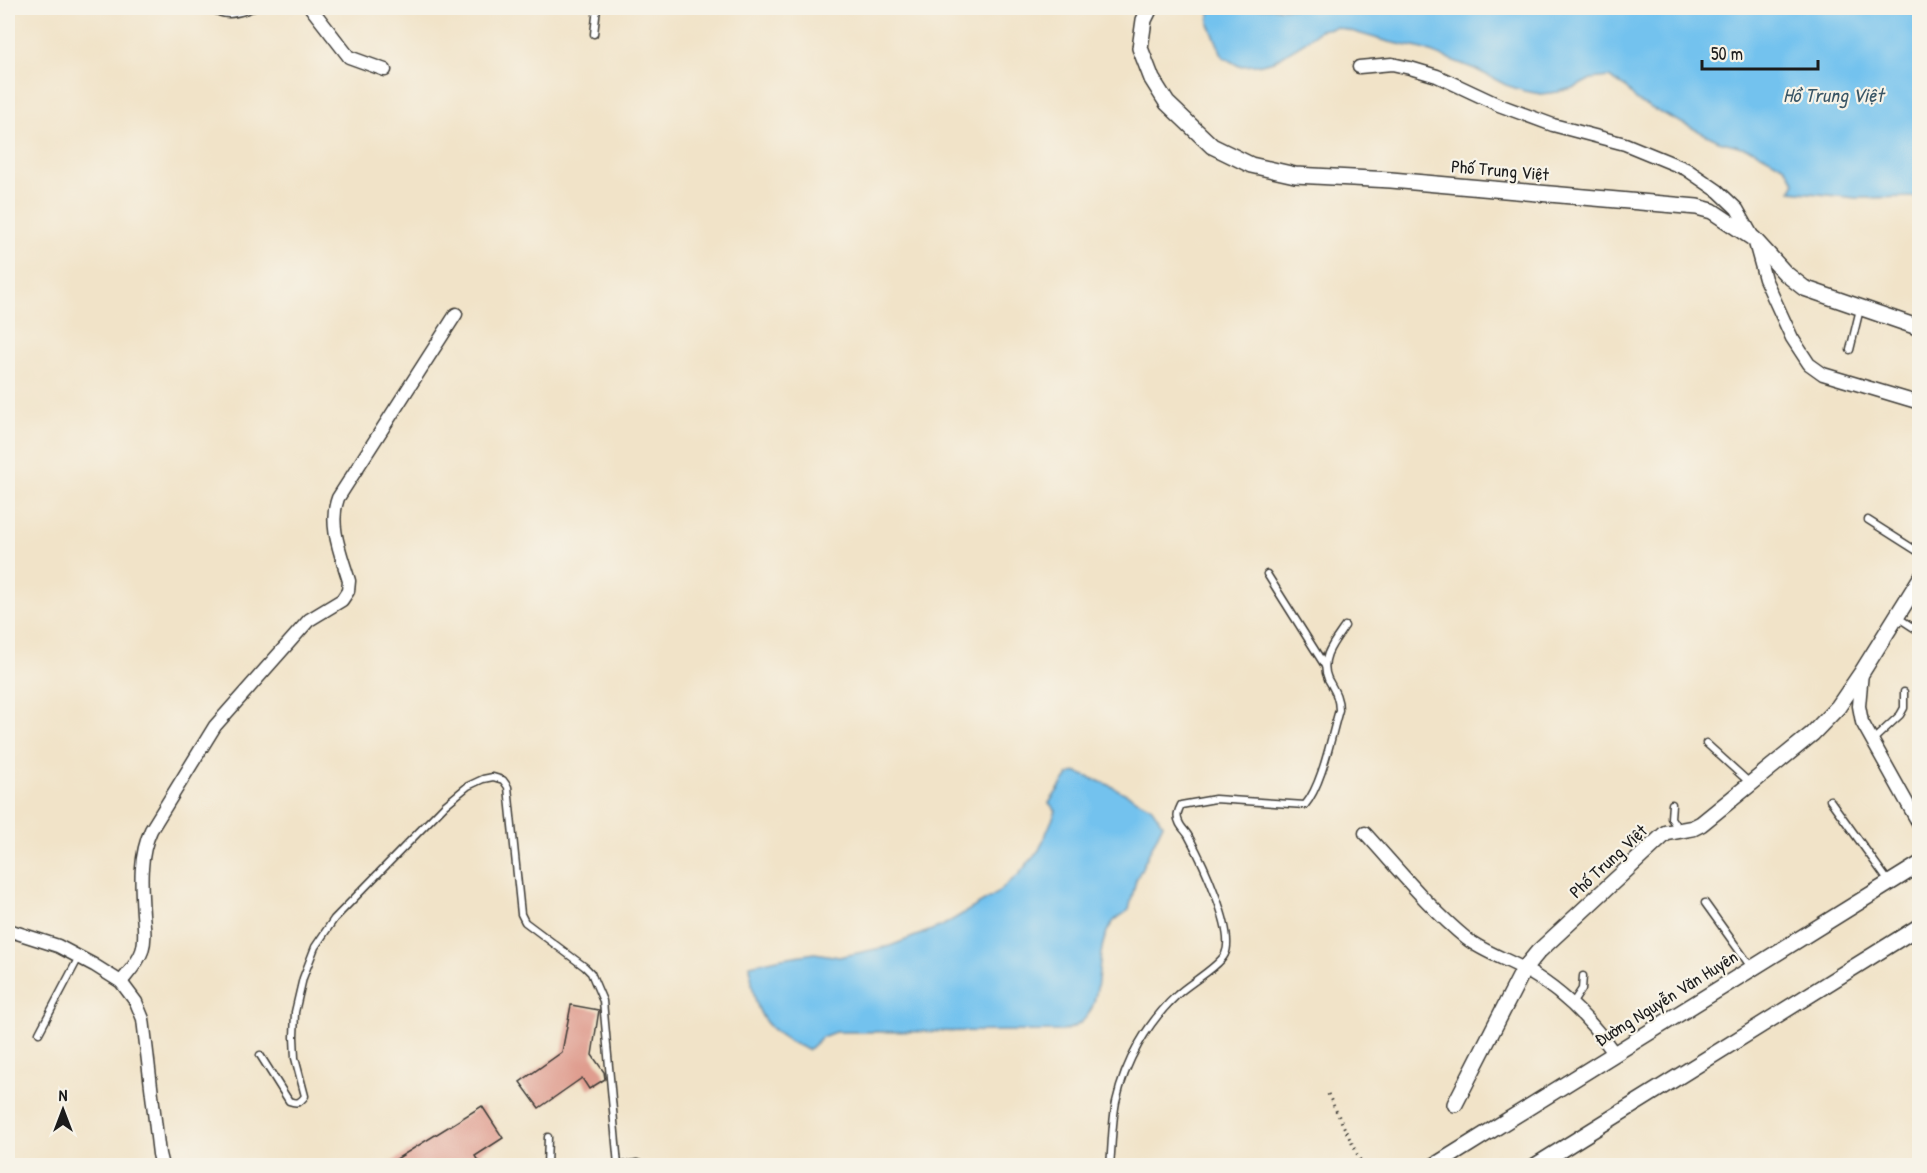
<svg xmlns="http://www.w3.org/2000/svg" width="1927" height="1173" viewBox="0 0 1927 1173" font-family="'Patrick Hand',sans-serif">
  <rect width="100%" height="100%" fill="#f7f3e8"/>
  <filter id="ink" filterUnits="userSpaceOnUse"><feTurbulence type="fractalNoise" baseFrequency=".0167" numOctaves="2"/><feDisplacementMap in="SourceGraphic" scale="12" xChannelSelector="R" yChannelSelector="G"/><feConvolveMatrix kernelMatrix="1 2 1 2 8 2 1 2 1" color-interpolation-filters="sRGB"/></filter>
  <filter id="wash" filterUnits="userSpaceOnUse"><feTurbulence type="fractalNoise" baseFrequency=".008" numOctaves="4" result="noise"/><feDisplacementMap in="SourceGraphic" scale="24" xChannelSelector="R" yChannelSelector="G"/><feGaussianBlur stdDeviation="1.35" result="paint"/><feColorMatrix in="noise" values="0 0 0 0 0 0 0 0 0 0 0 0 0 0 0 0 0 1.4 0 .05"/><feComposite in="paint" operator="in"/></filter>
  <g filter="url(#wash)">
    <rect width="100%" height="100%" fill="#f1e3c8"/>
    <g fill="#73c2ee" stroke="#486f85" stroke-width="1.5">
      <polygon points="1209,8 1919,8 1919,197 1856,198 1791,191 1795,182 1785,167 1754,150 1719,141 1653,109 1637,101 1625,87 1609,77 1591,79 1576,87 1558,92 1541,94 1524,91 1506,85 1475,69 1423,49 1389,42 1337,27 1320,30 1305,42 1274,61 1257,65 1239,66 1223,57 1209,24"/>
      <path d="M1075,772L1109,785L1151,807L1163,824L1136,880L1129,910C1125,913 1118,917 1114,921C1086,953 1116,1019 1062,1031L835,1032L822,1037L808,1050C763,1031 754,1014 750,965L782,958L815,953L839,957L890,946L942,926L993,896L1018,875L1039,850L1056,811L1049,803L1068,775Z"/>
    </g>
    <g id="blocks">
      <g fill="#df9d8f">
        <polygon points="571,1005 599,1010 592,1055 604,1072 605,1079 589,1089 582,1078 539,1108 520,1082 562,1052"/>
        <polygon points="482,1106 503,1138 475,1156 481,1166 385,1166"/>
      </g>
    </g>
  </g>
  <g filter="url(#ink)">
    <use href="#blocks" fill-opacity="0" stroke="#3c3a36" stroke-width="1.5"/>
    <g fill="none" stroke-linecap="round" stroke-linejoin="round">
      <defs>
        <g id="service">
          <path d="M212,8C226,19 239,12 254,8"/>
          <polyline points="594,34 597,8"/>
          <polyline points="1850,350 1860,309"/>
          <polyline points="1868,520 1920,553"/>
          <polyline points="1267,574 1325,666"/>
          <polyline points="1897,617 1920,632"/>
          <polyline points="1873,740 1900,715 1904,708 1904,692"/>
          <polyline points="1706,743 1751,784"/>
          <polyline points="1830,800 1889,882"/>
          <polyline points="1672,804 1671,818 1679,830"/>
          <polyline points="1705,903 1751,967"/>
          <polyline points="1572,1004 1582,989 1583,976"/>
          <polyline points="39,1033 79,957"/>
          <path d="M260,1055L289,1101C297,1104 300,1103 305,1096L295,1058L294,1037L295,1012L303,978L315,947L334,919L445,805L468,786L483,779L493,777L503,780L508,787L521,914L525,922L585,967L591,973L603,1001L618,1165"/>
          <polyline points="547,1166 548,1137"/>
          <polyline points="617,1166 637,1163 645,1166"/>
          <path d="M1110,1166C1112,1145 1112,1122 1116,1102C1125,1062 1147,1023 1177,995C1188,984 1219,967 1225,954C1236,932 1201,859 1189,837C1187,832 1181,828 1179,822C1176,816 1178,811 1181,805L1215,799L1305,805C1322,785 1331,737 1339,710C1339,697 1334,690 1328,679C1319,659 1334,642 1345,626"/>
        </g>
        <g id="minor">
          <polyline points="311,8 349,57 385,70"/>
          <polyline points="1359,67 1392,64 1410,68 1437,76 1499,105 1553,125 1625,144 1686,169 1718,191 1737,209 1754,239 1765,279 1792,338 1809,364 1823,374 1920,403"/>
          <polyline points="1862,672 1859,706 1862,722 1920,826"/>
          <path d="M1365,833C1398,869 1429,908 1467,939C1484,952 1506,959 1524,969C1561,990 1590,1019 1614,1053"/>
          <polyline points="8,930 58,946 94,965 121,982 136,1002 143,1019 159,1154 162,1166"/>
          <path d="M121,982C128,973 138,963 142,951C146,939 144,926 143,914C141,885 139,856 151,830L215,726L309,620L342,600L348,591L349,581C341,554 328,525 338,498L456,314"/>
        </g>
        <g id="tertiary">
          <polyline points="1150,8 1144,20 1140,48 1152,79 1167,103 1212,146 1251,165 1295,175 1391,180 1697,207 1712,211 1754,239 1785,273 1804,288 1920,328"/>
          <polyline points="1455,1104 1524,969 1538,952 1666,833 1693,828 1701,824 1812,734 1838,707 1862,672 1920,579"/>
          <polyline points="1434,1166 1920,864"/>
          <polyline points="1535,1166 1920,926"/>
        </g>
      </defs>
      <use href="#service" stroke="#3c3a36" stroke-width="9"/>
      <use href="#minor" stroke="#3c3a36" stroke-width="15"/>
      <use href="#tertiary" stroke="#3c3a36" stroke-width="18"/>
      <polyline stroke="#3c3a36" stroke-width="3" stroke-dasharray="1.5 4.5" stroke-linecap="butt" points="1328,1094 1363,1166"/>
      <use href="#service" stroke="#fff" stroke-width="6"/>
      <use href="#minor" stroke="#fff" stroke-width="12"/>
      <use href="#tertiary" stroke="#fff" stroke-width="15"/>
    </g>
  </g>
  <g text-anchor="middle" dominant-baseline="central" stroke-width="4.5" stroke-linejoin="round" paint-order="stroke">
    <g font-size="18" fill="#1c1c1c" stroke="#f7f3e8">
      <text transform="translate(1500 170) rotate(5)">Phố Trung Việt</text>
      <text transform="translate(1608 861) rotate(-43)">Phố Trung Việt</text>
      <text transform="translate(1666 998) rotate(-32)">Đường Nguyễn Văn Huyên</text>
    </g>
    <g font-size="20" font-style="italic" fill="#3a5666" stroke="#f7f3e8">
      <text x="1833" y="94">Hồ Trung Việt</text>
    </g>
  </g>
  <rect width="1927" height="1173" fill="none" stroke="#f7f3e8" stroke-width="30"/>
  <g transform="translate(63 1110)" stroke="#f7f3e8" stroke-width="4.5" paint-order="stroke">
  <path d="M0-4.5L10 22L0 15L-10 22Z" fill="#1c1c1c"/>
  <text y="-9" font-size="16" font-weight="bold" text-anchor="middle" fill="#1c1c1c">N</text>
  </g>
  <path d="M1702 60v9h116v-9" fill="none" stroke="#1c1c1c" stroke-width="3"/>
  <text x="1711" y="60" font-size="18" fill="#1c1c1c" stroke="#f7f3e8" stroke-width="4.5" paint-order="stroke">50 m</text>
</svg>
